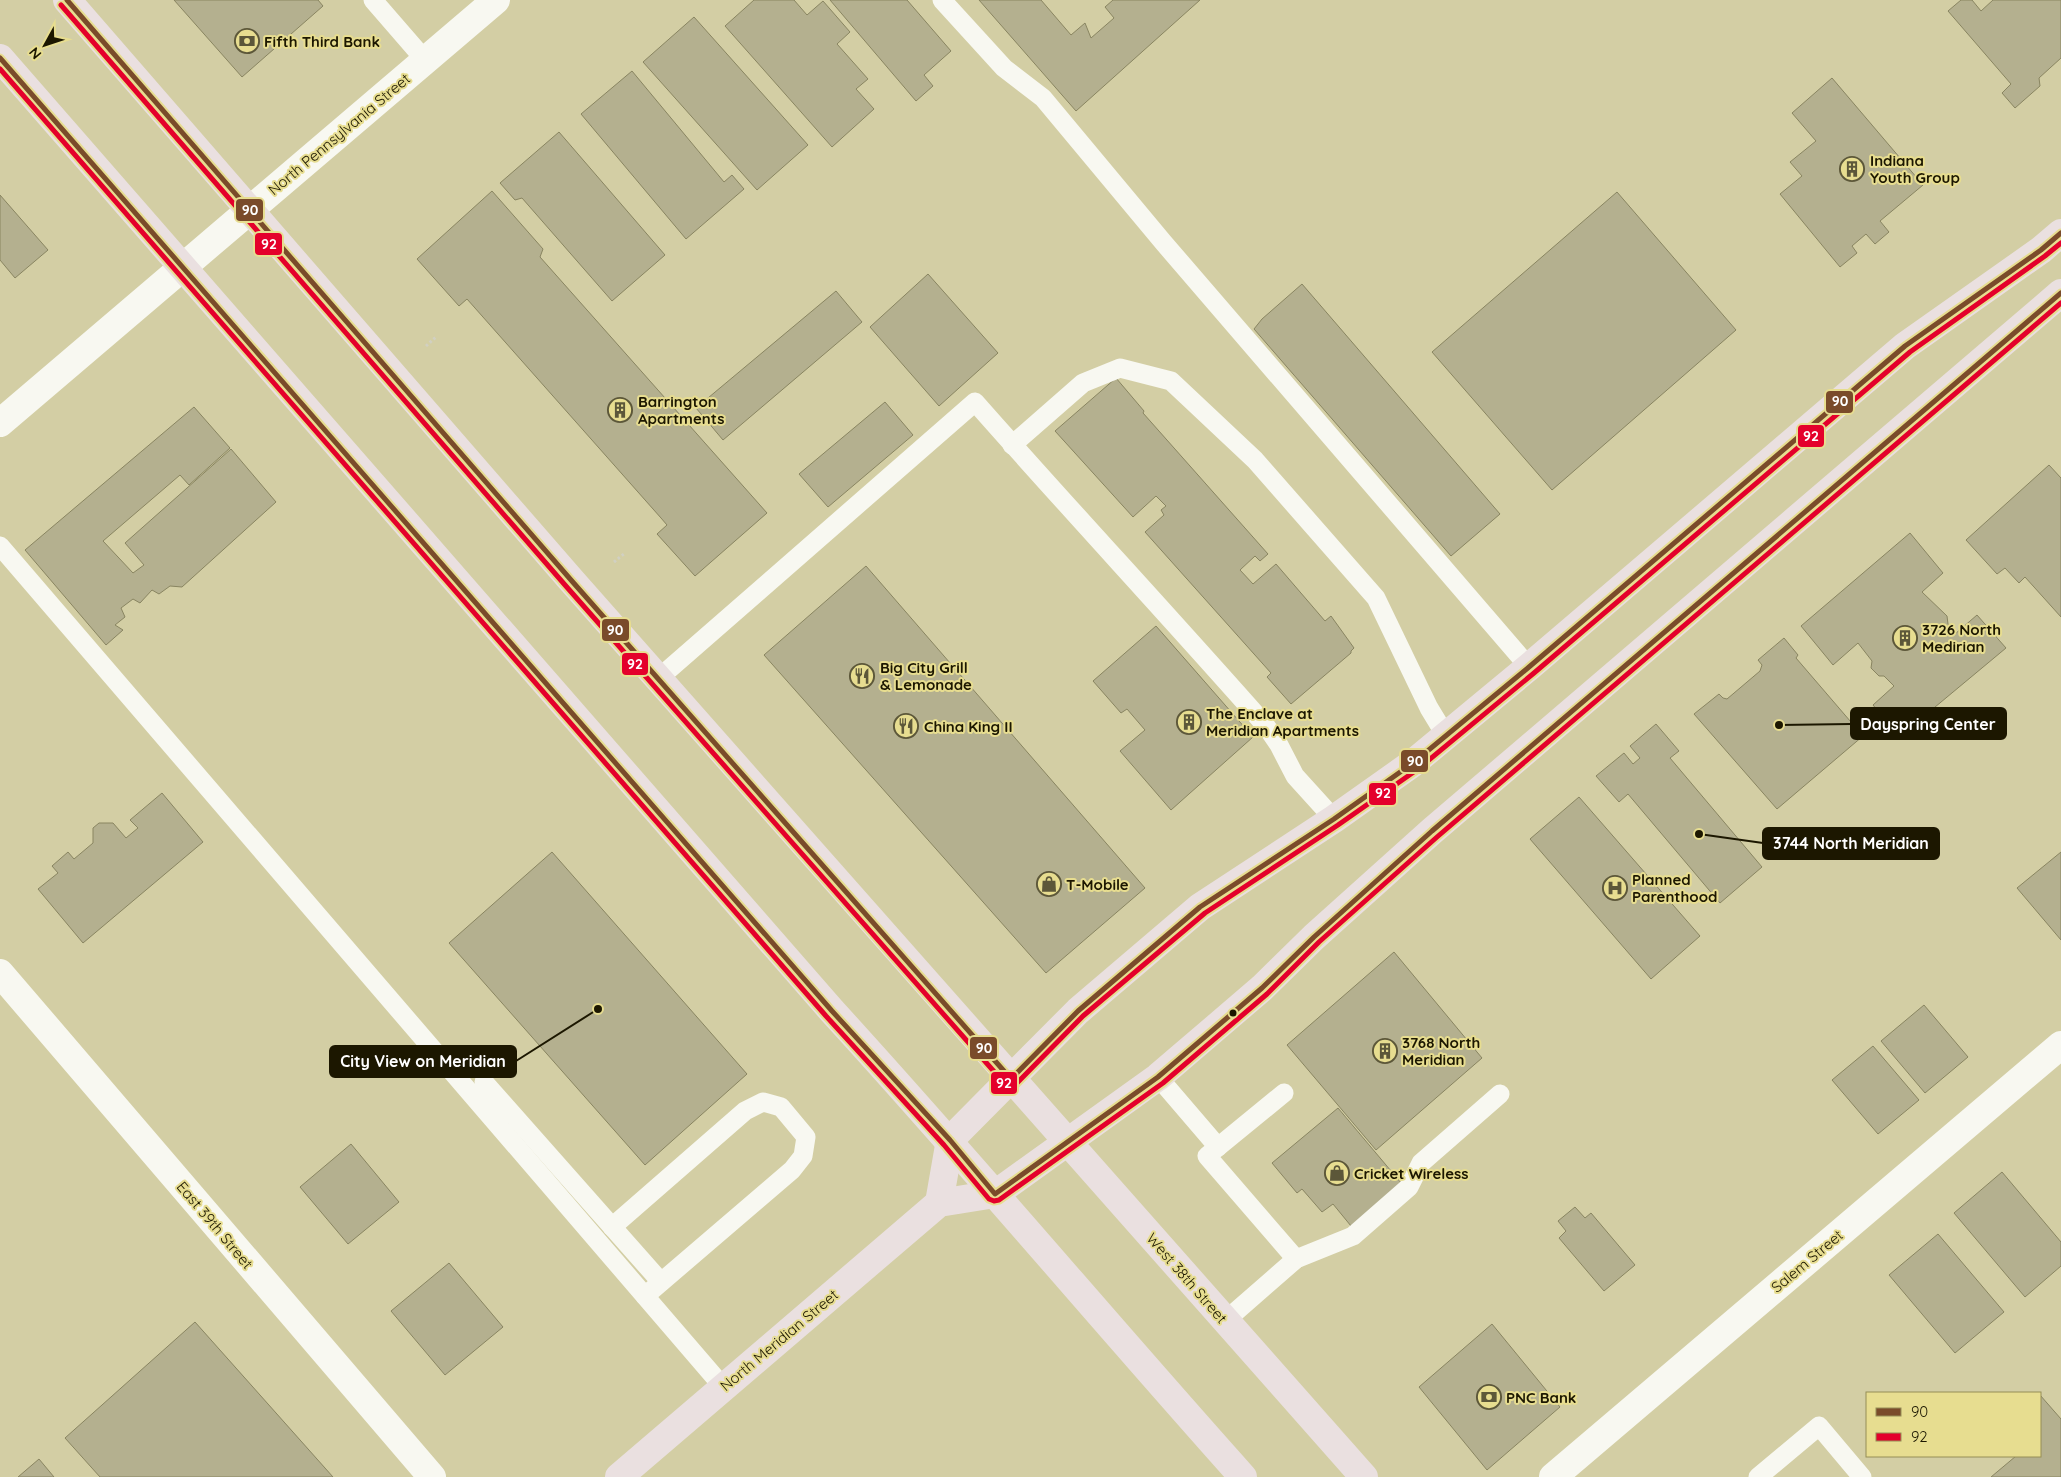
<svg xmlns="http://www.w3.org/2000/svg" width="2061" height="1477" viewBox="0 0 2061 1477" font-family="Quicksand,sans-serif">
  <rect width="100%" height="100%" fill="#d3cea4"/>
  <g fill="#b4b08f" stroke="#898561">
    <polygon points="174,0 318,0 323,6 242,77"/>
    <polygon points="754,0 794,0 807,15 823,1 850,32 837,44 868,79 856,89 874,109 832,147 725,26"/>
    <polygon points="830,0 907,0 951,51 924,75 933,86 916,101"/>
    <polygon points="979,0 1041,0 1071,35 1085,23 1091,38 1114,18 1105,7 1113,0 1200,0 1076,111"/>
    <polygon points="1961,0 1972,0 1981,11 1993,0 2061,0 2061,58 2039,78 2040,86 2015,108 2002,93 2011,84 1948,11"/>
    <polygon points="694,17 808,145 757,190 643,62"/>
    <polygon points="632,71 724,182 732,175 744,189 686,239 581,114"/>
    <polygon points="1832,78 1923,185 1880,221 1889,232 1875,244 1866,234 1852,246 1857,253 1840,267 1780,194 1802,176 1790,162 1816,141 1792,113"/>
    <polygon points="559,132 665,255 612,301 522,198 515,200 500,183"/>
    <polygon points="492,191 543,249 540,257 767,513 695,576 657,534 667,525 661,518 467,299 459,306 417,259"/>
    <polygon points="1617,192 1736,330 1552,490 1432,352"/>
    <polygon points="0,195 48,250 15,278 0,260"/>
    <polygon points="928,274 998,353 939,406 870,327"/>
    <polygon points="1302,284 1500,514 1451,556 1254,329 1262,319"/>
    <polygon points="836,291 862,322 723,440 696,408"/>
    <polygon points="1116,378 1144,411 1143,413 1268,554 1260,561 1255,556 1240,570 1253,584 1276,564 1325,621 1331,616 1354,648 1351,651 1351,653 1291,704 1267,677 1271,673 1145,532 1164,515 1161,510 1166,506 1156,496 1133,517 1055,431"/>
    <polygon points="885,402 913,435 828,507 799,474"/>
    <polygon points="194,407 230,448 189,485 180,475 103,541 133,573 144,565 125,543 231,449 276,502 182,587 170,586 159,594 152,590 140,603 133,599 121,608 125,617 115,625 123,630 106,645 25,550"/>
    <polygon points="2049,465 2061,478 2061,617 2025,577 2019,583 2005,568 1997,574 1966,540"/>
    <polygon points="1910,533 1943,573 1922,592 1947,616 1948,624 1955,634 1977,615 2006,648 1899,737 1873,705 1894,686 1884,676 1879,676 1871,668 1872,661 1858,643 1833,665 1801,626"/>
    <polygon points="866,566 1145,888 1046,973 764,655"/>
    <polygon points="1156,626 1253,737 1171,810 1120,751 1145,730 1127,709 1121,713 1093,681"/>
    <polygon points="1784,638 1798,655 1796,658 1863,736 1777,809 1694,714 1719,694 1723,698 1727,699 1760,671 1762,665 1758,660"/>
    <polygon points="1656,724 1679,751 1670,758 1762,867 1720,903 1628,794 1619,802 1596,776 1624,753 1633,764 1640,758 1630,746"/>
    <polygon points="162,793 203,842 83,943 38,889 58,873 52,866 68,852 74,859 93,843 93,828 99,823 113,823 126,838 138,828 130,820"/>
    <polygon points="1579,797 1700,936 1651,979 1530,839"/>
    <polygon points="552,852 747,1074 645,1165 449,943"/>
    <polygon points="2061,852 2061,940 2017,888"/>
    <polygon points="1394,952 1482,1058 1376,1150 1287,1045"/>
    <polygon points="1924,1005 1968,1057 1925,1093 1881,1041"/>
    <polygon points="1873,1046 1919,1100 1878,1134 1832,1080"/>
    <polygon points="1338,1108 1402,1184 1351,1226 1333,1204 1322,1212 1302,1189 1297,1193 1272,1163"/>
    <polygon points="351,1144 399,1202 348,1244 300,1187"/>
    <polygon points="2002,1172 2061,1242 2061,1266 2025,1297 1954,1213"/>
    <polygon points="1575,1207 1585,1218 1591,1213 1635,1265 1604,1291 1559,1238 1566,1231 1558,1221"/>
    <polygon points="1938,1234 2004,1312 1955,1353 1889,1275"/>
    <polygon points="449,1263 503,1327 445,1375 391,1311"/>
    <polygon points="195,1322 333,1477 100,1477 65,1438"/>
    <polygon points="1492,1324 1560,1407 1487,1470 1419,1387"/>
    <polygon points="2040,1395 2061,1419 2061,1477 1991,1477 2016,1456 2040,1456"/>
    <polygon points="39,1459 54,1477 18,1477"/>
  </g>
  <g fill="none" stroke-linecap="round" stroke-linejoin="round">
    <g stroke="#d1d0c2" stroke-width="3" stroke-dasharray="2.5 2.5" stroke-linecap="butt">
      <polyline points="426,346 436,337"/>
      <polyline points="614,562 625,553"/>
    </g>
    <g stroke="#f8f8f1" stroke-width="19">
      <polyline points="373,0 425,60"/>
      <polyline points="942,0 1004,68 1043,98 1163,242 1529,667"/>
      <polyline points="1012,445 1083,383 1120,368 1171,381 1255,460 1376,598 1429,708 1446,736"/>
      <polyline points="0,546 724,1388"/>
      <path d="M659,678L975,402C1071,511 1170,617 1266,726L1279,745L1295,776L1334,819"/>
      <polyline points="1158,1077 1218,1147"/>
      <polyline points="484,1082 661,1282"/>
      <polyline points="1284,1093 1207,1156 1296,1259"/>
      <polyline points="612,1227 745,1111 763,1102 781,1107 806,1137 803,1156 792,1170 645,1296"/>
      <polyline points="1225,1321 1296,1259 1353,1236 1409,1187 1421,1163 1500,1094"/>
      <polyline points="1758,1477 1819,1426 1862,1477"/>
    </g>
    <g stroke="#f8f8f1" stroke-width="28">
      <polyline points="0,423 183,267"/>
      <polyline points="0,973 432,1477"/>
      <polyline points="1553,1477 2061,1045"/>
    </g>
    <polyline stroke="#f8f8f1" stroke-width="28" points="183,267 496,0"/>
    <g stroke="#eae0e0" stroke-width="28">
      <polyline points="67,0 571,580 1364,1477"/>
      <path d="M0,58L832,1011C972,1164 1105,1323 1243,1477"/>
      <polyline points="939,1203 950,1140 1078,1011 1200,907 1334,819 1413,763 1529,667 1905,346 2041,250 2061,233"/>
      <polyline points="619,1477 939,1203 995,1194 1158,1077 1262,988 1314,937 1432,831 2061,293"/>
    </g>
    <defs>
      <g id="bus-1">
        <polyline points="67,0 571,580 1011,1079 1078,1011 1200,907 1334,819 1413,763 1529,667 1905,346 2041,250 2061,233"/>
        <polyline points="0,58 832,1011 950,1140 995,1194 1158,1077 1262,988 1314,937 1432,831 2061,293"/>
      </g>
      <g id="bus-2">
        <polyline points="61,5 565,585 1005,1084 1010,1086 1016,1084 1083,1016 1205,913 1338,825 1418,769 1534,673 1910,352 2045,256 2061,243"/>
        <polyline points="0,69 826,1016 944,1145 989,1199 994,1201 999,1200 1163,1083 1267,994 1319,942 1437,837 2061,303"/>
      </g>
    </defs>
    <use href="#bus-1" stroke="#e7dd90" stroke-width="9"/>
    <use href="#bus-2" stroke="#e7dd90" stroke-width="9"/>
    <use href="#bus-1" stroke="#7a4b2a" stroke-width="5"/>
    <use href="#bus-2" stroke="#e4002b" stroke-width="5"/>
  </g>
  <defs>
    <symbol id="bank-ring" viewBox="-11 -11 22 22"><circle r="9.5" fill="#e7dd90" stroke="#5c5739" stroke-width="1.5"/><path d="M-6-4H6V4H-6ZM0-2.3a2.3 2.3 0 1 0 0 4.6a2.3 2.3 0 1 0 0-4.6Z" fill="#5c5739"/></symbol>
    <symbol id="building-ring" viewBox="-11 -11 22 22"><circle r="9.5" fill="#e7dd90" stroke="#5c5739" stroke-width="1.5"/><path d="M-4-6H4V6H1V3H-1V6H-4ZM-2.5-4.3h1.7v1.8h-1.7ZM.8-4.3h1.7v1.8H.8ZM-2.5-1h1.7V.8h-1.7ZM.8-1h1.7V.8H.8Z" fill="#5c5739"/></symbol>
    <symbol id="restaurant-ring" viewBox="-11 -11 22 22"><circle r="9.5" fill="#e7dd90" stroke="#5c5739" stroke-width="1.5"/><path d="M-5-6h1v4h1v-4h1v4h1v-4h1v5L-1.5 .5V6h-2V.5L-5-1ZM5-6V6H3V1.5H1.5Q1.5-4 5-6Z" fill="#5c5739"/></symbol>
    <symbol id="shop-ring" viewBox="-11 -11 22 22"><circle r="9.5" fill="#e7dd90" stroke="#5c5739" stroke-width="1.5"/><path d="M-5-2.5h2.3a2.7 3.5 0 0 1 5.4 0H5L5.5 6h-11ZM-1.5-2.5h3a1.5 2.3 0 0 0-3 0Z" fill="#5c5739"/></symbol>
    <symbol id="hospital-ring" viewBox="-11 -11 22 22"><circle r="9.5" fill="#e7dd90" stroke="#5c5739" stroke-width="1.5"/><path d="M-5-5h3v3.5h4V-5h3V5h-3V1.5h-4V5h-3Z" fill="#5c5739"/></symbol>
  </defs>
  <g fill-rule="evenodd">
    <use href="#bank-ring" x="233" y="27" width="28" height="28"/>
    <use href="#building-ring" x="1838" y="155" width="28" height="28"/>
    <use href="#building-ring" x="606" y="396" width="28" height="28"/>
    <use href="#building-ring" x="1891" y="624" width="28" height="28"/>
    <use href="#restaurant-ring" x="848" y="662" width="28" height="28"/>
    <use href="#building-ring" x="1175" y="708" width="28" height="28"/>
    <use href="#restaurant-ring" x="892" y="712" width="28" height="28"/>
    <use href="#shop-ring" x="1035" y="870" width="28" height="28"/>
    <use href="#hospital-ring" x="1601" y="874" width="28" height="28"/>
    <use href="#building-ring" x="1371" y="1037" width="28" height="28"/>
    <use href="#shop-ring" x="1323" y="1159" width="28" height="28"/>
    <use href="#bank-ring" x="1475" y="1383" width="28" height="28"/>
  </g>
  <circle fill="#1c1700" stroke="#e7dd90" stroke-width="2" cx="1233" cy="1013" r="4.5"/>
  <g text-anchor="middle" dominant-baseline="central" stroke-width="4" stroke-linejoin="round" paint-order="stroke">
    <g font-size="15" font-weight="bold" fill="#1c1700" stroke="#e7dd90" text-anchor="start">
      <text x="264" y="41">Fifth Third Bank</text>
      <text x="1870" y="160">Indiana<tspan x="1870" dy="17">Youth Group</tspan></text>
      <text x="638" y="401">Barrington<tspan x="638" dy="17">Apartments</tspan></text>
      <text x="1922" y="629">3726 North<tspan x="1922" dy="17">Medirian</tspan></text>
      <text x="880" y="667">Big City Grill<tspan x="880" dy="17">&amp; Lemonade</tspan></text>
      <text x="1206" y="713">The Enclave at<tspan x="1206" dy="17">Meridian Apartments</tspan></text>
      <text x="924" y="726">China King II</text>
      <text x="1632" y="879">Planned<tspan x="1632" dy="17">Parenthood</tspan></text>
      <text x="1066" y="884">T-Mobile</text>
      <text x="1402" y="1042">3768 North<tspan x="1402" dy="17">Meridian</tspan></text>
      <text x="1354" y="1173">Cricket Wireless</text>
      <text x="1506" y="1397">PNC Bank</text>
    </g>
    <g font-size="15" fill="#1c1700" stroke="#e7dd90">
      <text transform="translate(339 134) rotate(-40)">North Pennsylvania Street</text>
      <text transform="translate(215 1225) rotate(50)">East 39th Street</text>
      <text transform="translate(1807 1261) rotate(-40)">Salem Street</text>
      <text transform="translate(1187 1278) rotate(49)">West 38th Street</text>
      <text transform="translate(779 1340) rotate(-40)">North Meridian Street</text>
    </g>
  </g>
  <path fill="none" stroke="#1c1700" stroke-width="2" d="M1779 725L1851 724M1699 834L1763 843M598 1009L516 1061"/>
  <g fill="#1c1700" stroke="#e7dd90" stroke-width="2">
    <circle cx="1779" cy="725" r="5"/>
    <circle cx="1699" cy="834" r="5"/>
    <circle cx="598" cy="1009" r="5"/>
  </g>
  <g fill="#1c1700" stroke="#1c1700" stroke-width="2">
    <rect x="1851" y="708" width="155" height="31" rx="5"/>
    <rect x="1763" y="828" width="176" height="31" rx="5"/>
    <rect x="330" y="1046" width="186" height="31" rx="5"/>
  </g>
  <g font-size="16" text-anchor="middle" font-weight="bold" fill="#fff">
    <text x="1928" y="730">Dayspring Center</text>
    <text x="1851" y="849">3744 North Meridian</text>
    <text x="423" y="1067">City View on Meridian</text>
  </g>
  <g stroke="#e7dd90" stroke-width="2">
    <rect x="235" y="198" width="29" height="24" rx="5" fill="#7a4b2a"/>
    <rect x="254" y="232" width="29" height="24" rx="5" fill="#e4002b"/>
    <rect x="1825" y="390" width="29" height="24" rx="5" fill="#7a4b2a"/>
    <rect x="1797" y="424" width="28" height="24" rx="5" fill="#e4002b"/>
    <rect x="601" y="618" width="29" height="24" rx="5" fill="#7a4b2a"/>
    <rect x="621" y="652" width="28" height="24" rx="5" fill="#e4002b"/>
    <rect x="1400" y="749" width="29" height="24" rx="5" fill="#7a4b2a"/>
    <rect x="1368" y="782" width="29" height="24" rx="5" fill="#e4002b"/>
    <rect x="969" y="1036" width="29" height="24" rx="5" fill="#7a4b2a"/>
    <rect x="990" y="1071" width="28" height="24" rx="5" fill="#e4002b"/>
  </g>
  <g font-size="14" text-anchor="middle" font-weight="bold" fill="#fff">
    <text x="250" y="215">90</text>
    <text x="269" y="249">92</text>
    <text x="1840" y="406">90</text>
    <text x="1811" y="441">92</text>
    <text x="615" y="635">90</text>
    <text x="635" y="669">92</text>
    <text x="1415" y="766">90</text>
    <text x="1383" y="798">92</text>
    <text x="984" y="1053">90</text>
    <text x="1004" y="1088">92</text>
  </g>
  <rect x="1866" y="1392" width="175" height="65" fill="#e7dd90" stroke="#968e56"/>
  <rect x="1876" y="1408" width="25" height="8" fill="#7a4b2a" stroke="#968e56"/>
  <text x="1911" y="1417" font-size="15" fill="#1c1700">90</text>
  <rect x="1876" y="1433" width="25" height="8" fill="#e4002b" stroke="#968e56"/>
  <text x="1911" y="1442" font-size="15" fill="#1c1700">92</text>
  <g transform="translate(45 45) rotate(230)" stroke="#e7dd90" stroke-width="4" paint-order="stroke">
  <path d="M0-4L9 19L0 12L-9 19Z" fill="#1c1700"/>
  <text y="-8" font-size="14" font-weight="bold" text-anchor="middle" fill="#1c1700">N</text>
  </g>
</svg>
